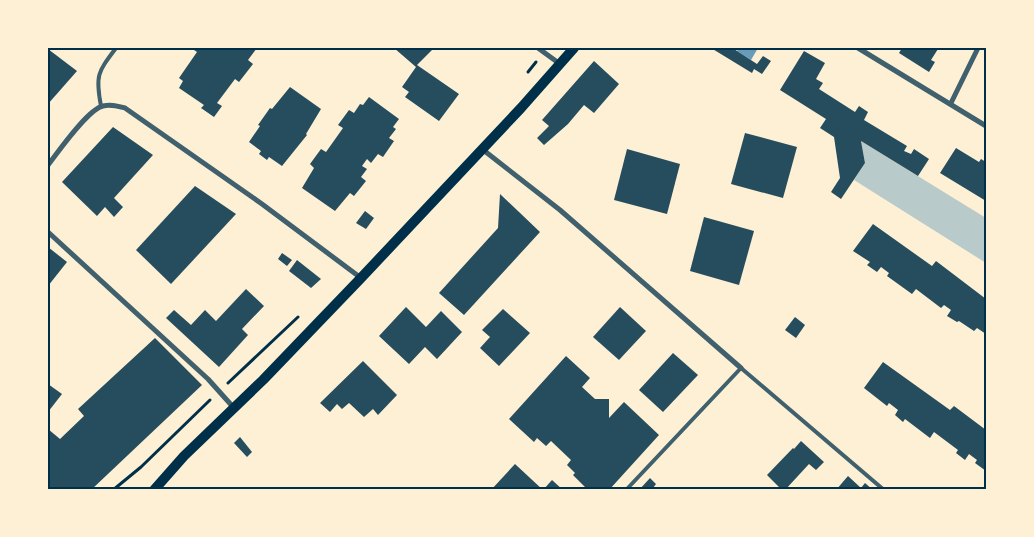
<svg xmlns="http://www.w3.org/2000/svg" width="1034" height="537" viewBox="0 0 1034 537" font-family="Jost,sans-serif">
  <rect width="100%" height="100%" fill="#fdf0d5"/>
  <polygon fill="#b9caca" points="861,141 986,218 986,263 854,180 865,163"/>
  <polygon fill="#669bbc" points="739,48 758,48 751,60 737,51"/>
  <g fill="#264d5e">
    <polygon points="191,48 257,48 248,60 253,64 239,82 235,79 217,103 222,106 214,117 201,108 204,105 179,88 183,81 179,78 197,52"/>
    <polygon points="394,48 434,48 417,65 459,94 439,121 405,97 409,92 402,87 416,67"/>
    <polygon points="711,48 735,48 734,49 757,64 763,56 771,61 762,74 754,69 752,73"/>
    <polygon points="902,48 937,48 938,49 931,60 935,62 929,72 899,53"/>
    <polygon points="48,49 77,71 48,104"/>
    <polygon points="804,51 825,63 816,79 823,83 819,89 855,112 859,106 868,112 864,120 907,146 904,151 911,154 914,149 929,159 918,176 861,141 865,163 841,199 831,192 840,178 834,137 820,128 826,119 780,90"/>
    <polygon points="594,61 619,84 594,113 584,105 568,124 544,145 537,138 549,126 542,120"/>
    <polygon points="290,87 321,109 306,134 307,135 282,166 269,157 267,160 259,154 261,151 249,142 260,126 258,125 270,108 272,109"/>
    <polygon points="369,97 399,119 393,127 396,129 389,138 394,141 383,157 378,154 371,163 367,159 362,166 367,169 361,177 366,181 354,196 350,193 335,211 302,188 314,168 310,164 321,149 326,152 343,128 338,125 349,110 354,113 360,104 363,105"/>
    <polygon points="113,127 153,155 114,198 123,207 114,217 105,207 97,216 62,182"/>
    <polygon points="745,133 797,147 783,198 731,184"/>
    <polygon points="956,148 979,162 981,159 986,162 986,201 940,173"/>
    <polygon points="627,149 680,164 667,214 614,200"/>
    <polygon points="195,186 236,214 171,284 136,250"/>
    <polygon points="500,194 540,232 464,315 439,293 498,228"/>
    <polygon points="365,211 374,218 366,229 356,223"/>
    <polygon points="704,217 754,231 739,285 690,271"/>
    <polygon points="873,224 932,266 936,261 986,299 986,334 977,328 974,331 959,321 957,322 947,316 951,310 944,305 941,308 916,289 912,294 887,276 889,273 881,267 877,272 867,265 870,262 853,251"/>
    <polygon points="48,247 67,262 48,286"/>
    <polygon points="282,253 292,260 287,266 278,259"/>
    <polygon points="297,260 321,279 311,288 289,271"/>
    <polygon points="246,289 264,306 242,329 248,335 219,367 166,318 174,310 191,325 205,310 216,321"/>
    <polygon points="406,307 426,327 441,311 462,332 437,359 425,347 409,364 379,336"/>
    <polygon points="620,307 646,331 619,360 593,337"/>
    <polygon points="503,309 530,333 499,366 480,348 490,337 482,330"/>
    <polygon points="795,317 805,325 796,338 785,330"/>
    <polygon points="155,338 202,385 91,490 48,490 48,429 60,439 84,416 78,409"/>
    <polygon points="673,353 698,375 663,412 639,390"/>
    <polygon points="566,356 590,378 582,387 595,399 609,399 609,418 624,402 659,435 609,490 588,490 573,475 575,473 567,465 571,460 551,441 546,446 537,438 534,442 509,419"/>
    <polygon points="363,361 397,395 378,415 373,409 364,417 349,403 342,409 337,404 330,412 320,403"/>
    <polygon points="883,362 950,410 954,406 986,430 986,471 975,463 977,460 969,454 965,460 956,453 958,450 934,432 930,438 905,419 903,422 895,415 898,410 889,403 887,406 864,388"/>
    <polygon points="48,384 62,394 48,412"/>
    <polygon points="240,437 252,452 247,457 234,443"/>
    <polygon points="801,441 824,462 816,470 809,464 785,490 782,490 767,475 793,448 794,449"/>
    <polygon points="515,464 543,490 491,490"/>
    <polygon points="848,476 861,488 865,483 873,490 836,490"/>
    <polygon points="650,478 656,484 653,488 654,490 639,490"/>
    <polygon points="552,480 563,490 543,490"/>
  </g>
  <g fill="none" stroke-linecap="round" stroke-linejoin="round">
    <g stroke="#003049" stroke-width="3">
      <polyline points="528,72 536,62"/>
      <polyline points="228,383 298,317"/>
      <polyline points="113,490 141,467 210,400"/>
    </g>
    <g stroke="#3f606c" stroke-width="4">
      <path d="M101,106C95,75 98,72 116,48"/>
      <polyline points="626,490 741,368 884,490"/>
    </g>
    <g stroke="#3f606c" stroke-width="5">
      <polyline points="538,48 560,64"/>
      <polyline points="858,48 986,126"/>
      <polyline points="951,103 978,48"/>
      <polyline points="482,149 560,210 741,368"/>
      <path d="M48,165C58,152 88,109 103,106C111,104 117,106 125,108L262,204L361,278"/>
      <polyline points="48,232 208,379 234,408"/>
    </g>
    <polyline stroke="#003049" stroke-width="10" points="154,490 184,456 263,380 361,278 521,108 574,48"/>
  </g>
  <rect width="1034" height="537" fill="none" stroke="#fdf0d5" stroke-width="98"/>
  <rect x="49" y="49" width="936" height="439" fill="none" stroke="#003049" stroke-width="2"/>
</svg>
